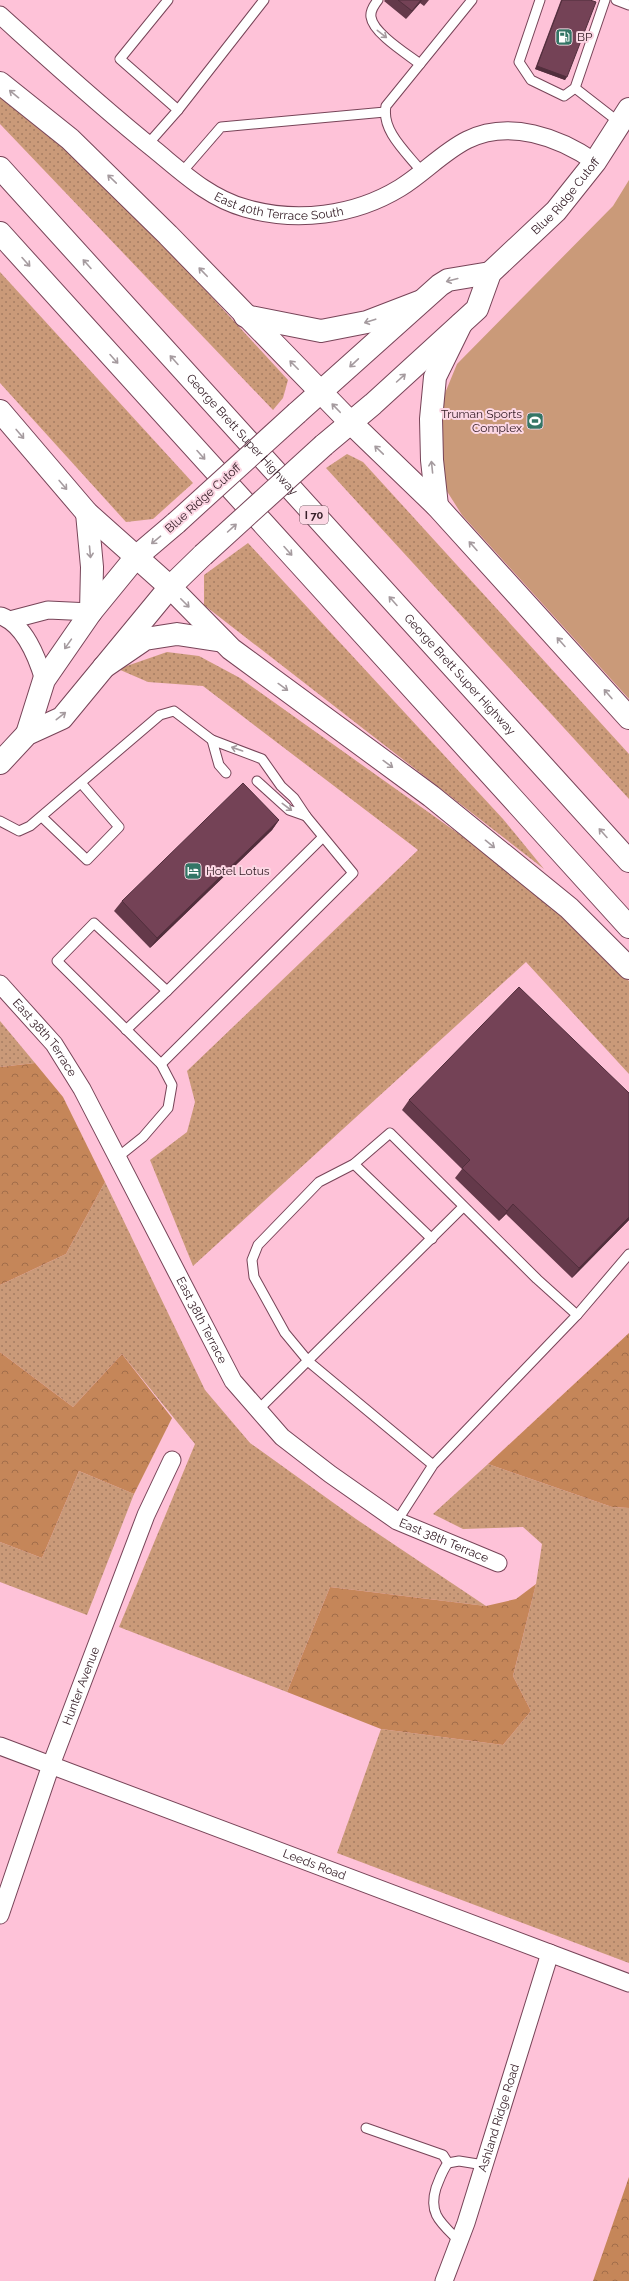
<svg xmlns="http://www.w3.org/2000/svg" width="629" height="2281" viewBox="0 0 629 2281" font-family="Raleway,sans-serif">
  <defs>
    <pattern id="grass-dots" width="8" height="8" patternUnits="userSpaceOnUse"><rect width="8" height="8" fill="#ca9a79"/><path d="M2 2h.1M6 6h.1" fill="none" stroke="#a57d63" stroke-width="1.8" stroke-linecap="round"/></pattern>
    <pattern id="forest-crowns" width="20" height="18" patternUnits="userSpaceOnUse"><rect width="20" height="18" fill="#c58659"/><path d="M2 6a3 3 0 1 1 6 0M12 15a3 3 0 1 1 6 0" fill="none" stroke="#a16d4a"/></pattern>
  </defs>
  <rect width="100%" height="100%" fill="#fec2d8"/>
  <g fill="url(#grass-dots)">
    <polygon points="0,94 108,184 288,380 283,398 273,410 0,124"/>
    <polygon points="0,272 193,483 153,519 126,522 0,383"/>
    <polygon points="347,454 363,462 629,754 629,799 326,468"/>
    <polygon points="248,543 503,819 544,869 204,605 204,575"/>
    <polygon points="167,652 199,656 240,678 525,881 629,981 629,1074 526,962 193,1266 150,1160 187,1132 195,1102 187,1071 418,850 203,686 148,682 118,669"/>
    <polygon points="0,1021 35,1063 0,1067"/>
    <polygon points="105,1182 205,1390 250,1443 356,1519 486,1606 330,1587 287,1692 119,1627 195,1444 122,1354 73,1407 0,1352 0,1285 66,1254"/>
    <polygon points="488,1464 612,1507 629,1508 629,1963 337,1853 381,1729 503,1745 531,1711 513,1676 536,1584 542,1544 523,1527 463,1529 433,1514"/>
    <polygon points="79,1471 134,1494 87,1615 0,1582 0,1542 42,1558"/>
  </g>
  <g fill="url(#forest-crowns)">
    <polygon points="35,1063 63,1097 105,1182 66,1254 0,1285 0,1067"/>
    <polygon points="629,1333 629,1508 612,1507 488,1464"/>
    <polygon points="0,1352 73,1407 122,1354 172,1418 134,1494 79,1471 42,1558 0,1542"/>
    <polygon points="536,1584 513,1676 531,1711 503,1745 381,1729 287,1692 330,1587 486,1606 516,1599"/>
    <polygon points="629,2177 629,2281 593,2281"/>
  </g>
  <polygon fill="#ca9a79" points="629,180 629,699 462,515 443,485 437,445 443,398 457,364 613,206"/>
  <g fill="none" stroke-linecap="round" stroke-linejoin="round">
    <defs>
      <g id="service">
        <polyline points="168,0 120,59 178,110"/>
        <path d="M378,0C374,5 370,11 371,17C373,33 407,54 420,64"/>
        <polyline points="540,0 519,62 531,80 564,96 575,88 605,0"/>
        <polyline points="616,0 629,5"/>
        <polyline points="575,88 620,123"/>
        <polyline points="148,144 178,110 264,0"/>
        <polyline points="182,172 221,127 385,112"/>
        <path d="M422,172C407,153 381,131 386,106L472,0"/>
        <polyline points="226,773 219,765 212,740 262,759 281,786 294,798 306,816 289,810 257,781"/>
        <polyline points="306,816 353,873 161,1064 57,961 94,923 167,991 323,837"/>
        <polyline points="42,817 87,860 119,827 81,783"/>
        <polyline points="0,821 19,831 30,826 160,715 174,711 212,740"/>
        <polyline points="126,1030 167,991"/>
        <polyline points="118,1157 143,1137 168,1108 172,1085 161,1064"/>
        <polyline points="354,1164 432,1239"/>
        <polyline points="577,1315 629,1254"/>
        <polyline points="258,1410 463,1207"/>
        <polyline points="397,1521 433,1465 577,1315 537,1279 390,1133 354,1164 319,1182 258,1245 252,1260 254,1277 285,1333 309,1362 433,1465"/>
        <polyline points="366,2128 443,2155 448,2163"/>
        <path d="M459,2241C441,2223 428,2214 436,2188C440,2178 442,2171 448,2163L459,2161L484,2165"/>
      </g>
      <g id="minor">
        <path id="s1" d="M0,15C51,61 101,107 155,150C183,173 209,198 245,208C296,223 354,216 400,188C423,174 443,152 467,140C509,119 559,137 595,162"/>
        <path d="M1,616C25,625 37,657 44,680"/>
        <polyline points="10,620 48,610 91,612"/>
        <path id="s2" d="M0,984L54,1044L82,1089L233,1381L282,1437L330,1474L397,1521L498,1563"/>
        <path id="s3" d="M0,1746L629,1983"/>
        <path id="s4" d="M0,1915L51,1765L146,1515L172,1460"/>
        <path id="s5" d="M444,2281L466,2223L550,1953"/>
      </g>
      <g id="secondary">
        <polyline points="297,413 440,285 448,280 490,273"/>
        <path id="s6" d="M324,445L373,404L477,309L490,273L556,211L595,162L629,109"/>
        <polyline points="27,734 44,680 91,612 136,557 176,523"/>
        <polyline points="0,763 27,734 62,718 170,587 203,555"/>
      </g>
      <g id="motorway">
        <polyline points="0,83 70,139 168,235 351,423 437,506 629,718"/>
        <path id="s7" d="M0,168L629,861"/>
        <polyline points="0,233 629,927"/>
        <polyline points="245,316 321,331 367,322 419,302"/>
        <polyline points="0,411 87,513 170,587 231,649 431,796 569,908 629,968"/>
        <polyline points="437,506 432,460 431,419 435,377 461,324"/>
        <polyline points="87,513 92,567 91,612"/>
        <polyline points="104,667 145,639 177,634 223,641"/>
      </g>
    </defs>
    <use href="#service" stroke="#774458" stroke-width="11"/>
    <use href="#minor" stroke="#774458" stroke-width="19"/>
    <use href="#secondary" stroke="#774458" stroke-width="24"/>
    <use href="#motorway" stroke="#774458" stroke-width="24"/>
    <use href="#service" stroke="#fff" stroke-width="9"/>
    <use href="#minor" stroke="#fff" stroke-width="17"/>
    <use href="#secondary" stroke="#fff" stroke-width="22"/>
    <use href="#motorway" stroke="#fff" stroke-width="22"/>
    <defs>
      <g id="secondary-bridge">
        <polyline points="176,523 297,413"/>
        <polyline points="203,555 324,445"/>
      </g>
    </defs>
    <use href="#secondary-bridge" stroke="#774458" stroke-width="24" stroke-linecap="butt"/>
    <use href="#secondary-bridge" stroke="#fff" stroke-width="22"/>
  </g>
  <g fill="#64394a">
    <polygon points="385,0 429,0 424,6 420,3 406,19 384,1"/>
    <polygon points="561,0 590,0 565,80 535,69"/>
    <polygon points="279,820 272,830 150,948 114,911 122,901"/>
    <polygon points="629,1093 629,1220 572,1278 506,1214 499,1221 455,1178 462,1169 402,1110 409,1100"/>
  </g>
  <g fill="#512e3c">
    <polygon points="421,0 422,0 420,3 406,19"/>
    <polygon points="537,66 567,77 565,80 535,69"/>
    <polygon points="279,820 272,830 150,948 157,938"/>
    <polygon points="513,1204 506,1214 499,1221 507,1211"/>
    <polygon points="629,1217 629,1220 572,1278 579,1268"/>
  </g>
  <g fill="#744256" stroke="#512e3c">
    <polygon points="398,0 421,0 412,11"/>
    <polygon points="562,0 590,0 596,2 567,77 537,66"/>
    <polygon points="243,783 279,820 157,938 122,901"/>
    <polygon points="519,987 629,1093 629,1217 579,1268 513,1204 507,1211 462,1168 470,1160 409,1100"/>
  </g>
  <defs><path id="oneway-shaft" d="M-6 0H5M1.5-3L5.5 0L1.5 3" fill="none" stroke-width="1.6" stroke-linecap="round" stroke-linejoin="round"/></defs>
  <g stroke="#a59b9f">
    <use href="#oneway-shaft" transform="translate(382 34) rotate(38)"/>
    <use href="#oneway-shaft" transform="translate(14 94) rotate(-141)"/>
    <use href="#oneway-shaft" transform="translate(112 179) rotate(-136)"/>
    <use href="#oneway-shaft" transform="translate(26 262) rotate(48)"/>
    <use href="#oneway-shaft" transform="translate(87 264) rotate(-132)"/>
    <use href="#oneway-shaft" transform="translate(203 272) rotate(-134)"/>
    <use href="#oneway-shaft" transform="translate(452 280) rotate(165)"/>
    <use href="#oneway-shaft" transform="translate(370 321) rotate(162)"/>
    <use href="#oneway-shaft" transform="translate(114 359) rotate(48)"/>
    <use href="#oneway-shaft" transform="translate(174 360) rotate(-132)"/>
    <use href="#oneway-shaft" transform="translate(354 363) rotate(137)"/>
    <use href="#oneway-shaft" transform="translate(294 365) rotate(-135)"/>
    <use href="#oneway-shaft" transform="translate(401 378) rotate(-42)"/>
    <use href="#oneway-shaft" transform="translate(336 408) rotate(-134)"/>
    <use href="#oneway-shaft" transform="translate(20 434) rotate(50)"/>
    <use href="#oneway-shaft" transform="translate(379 450) rotate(-136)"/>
    <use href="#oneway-shaft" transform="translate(201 455) rotate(48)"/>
    <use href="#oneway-shaft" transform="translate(432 467) rotate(-96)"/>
    <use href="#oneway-shaft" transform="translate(63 485) rotate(50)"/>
    <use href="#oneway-shaft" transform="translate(232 528) rotate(-42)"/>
    <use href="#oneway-shaft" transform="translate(156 540) rotate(140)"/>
    <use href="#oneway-shaft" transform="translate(473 546) rotate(-132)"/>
    <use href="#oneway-shaft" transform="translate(288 551) rotate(48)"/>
    <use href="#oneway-shaft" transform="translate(90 552) rotate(85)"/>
    <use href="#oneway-shaft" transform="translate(393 601) rotate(-132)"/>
    <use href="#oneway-shaft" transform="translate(185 603) rotate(45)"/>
    <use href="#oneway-shaft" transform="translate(561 642) rotate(-132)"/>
    <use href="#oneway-shaft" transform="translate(68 644) rotate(125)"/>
    <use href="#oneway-shaft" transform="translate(283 687) rotate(36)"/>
    <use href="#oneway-shaft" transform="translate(608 694) rotate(-131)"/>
    <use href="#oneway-shaft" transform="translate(61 716) rotate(-38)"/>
    <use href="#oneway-shaft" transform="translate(237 749) rotate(-161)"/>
    <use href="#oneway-shaft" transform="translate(388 764) rotate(36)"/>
    <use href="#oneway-shaft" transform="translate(287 807) rotate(37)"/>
    <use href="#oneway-shaft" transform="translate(603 833) rotate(-132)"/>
    <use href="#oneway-shaft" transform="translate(490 844) rotate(39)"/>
  </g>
  <defs>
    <symbol id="fuel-square" viewBox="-11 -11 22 22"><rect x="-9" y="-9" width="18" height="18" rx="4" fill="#347666" stroke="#fcd7e4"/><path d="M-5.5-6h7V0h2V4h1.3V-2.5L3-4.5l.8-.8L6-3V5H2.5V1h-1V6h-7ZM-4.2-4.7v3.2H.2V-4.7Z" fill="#fff"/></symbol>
    <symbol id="stadium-square" viewBox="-11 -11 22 22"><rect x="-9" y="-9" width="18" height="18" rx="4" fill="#347666" stroke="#fcd7e4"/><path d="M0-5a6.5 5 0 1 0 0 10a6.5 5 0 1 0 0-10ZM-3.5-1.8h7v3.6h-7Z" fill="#fff"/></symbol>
    <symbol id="hotel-square" viewBox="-11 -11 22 22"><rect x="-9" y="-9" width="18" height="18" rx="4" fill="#347666" stroke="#fcd7e4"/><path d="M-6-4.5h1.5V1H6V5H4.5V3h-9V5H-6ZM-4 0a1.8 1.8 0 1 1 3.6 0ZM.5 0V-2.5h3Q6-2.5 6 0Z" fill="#fff"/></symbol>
  </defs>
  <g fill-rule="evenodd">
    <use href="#fuel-square" x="554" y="27" width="20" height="20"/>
    <use href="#stadium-square" x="525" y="411" width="20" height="20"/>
    <use href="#hotel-square" x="183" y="861" width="20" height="20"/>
  </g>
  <g text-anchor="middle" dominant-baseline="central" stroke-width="4" stroke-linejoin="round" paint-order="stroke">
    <rect fill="#fcd7e4" stroke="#725761" stroke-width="1" x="300" y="506" width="28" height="18" rx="3"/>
    <g font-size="11" font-weight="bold" fill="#372029">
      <text x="314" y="515">I 70</text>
    </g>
    <g font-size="12" fill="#372029" stroke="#fcd7e4" text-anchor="start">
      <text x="577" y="37">BP</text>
      <text x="522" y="414" text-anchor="end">Truman Sports<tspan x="522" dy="14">Complex</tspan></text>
      <text x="206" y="871">Hotel Lotus</text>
    </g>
    <g font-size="12" fill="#372029" stroke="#fcd7e4">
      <text stroke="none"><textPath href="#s6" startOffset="351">Blue Ridge Cutoff</textPath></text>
      <text stroke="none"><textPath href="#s1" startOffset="347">East 40th Terrace South</textPath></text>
      <text stroke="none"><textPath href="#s7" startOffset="360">George Brett Super Highway</textPath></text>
      <text transform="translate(203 498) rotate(-42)">Blue Ridge Cutoff</text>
      <text stroke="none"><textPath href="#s7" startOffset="684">George Brett Super Highway</textPath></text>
      <text stroke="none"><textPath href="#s2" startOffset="70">East 38th Terrace</textPath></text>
      <text stroke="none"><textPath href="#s2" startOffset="394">East 38th Terrace</textPath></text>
      <text stroke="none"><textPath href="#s2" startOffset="730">East 38th Terrace</textPath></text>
      <text stroke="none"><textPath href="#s4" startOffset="243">Hunter Avenue</textPath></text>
      <text stroke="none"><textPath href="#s3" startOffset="336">Leeds Road</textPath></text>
      <text stroke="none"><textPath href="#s5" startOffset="172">Ashland Ridge Road</textPath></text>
    </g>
  </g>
</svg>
